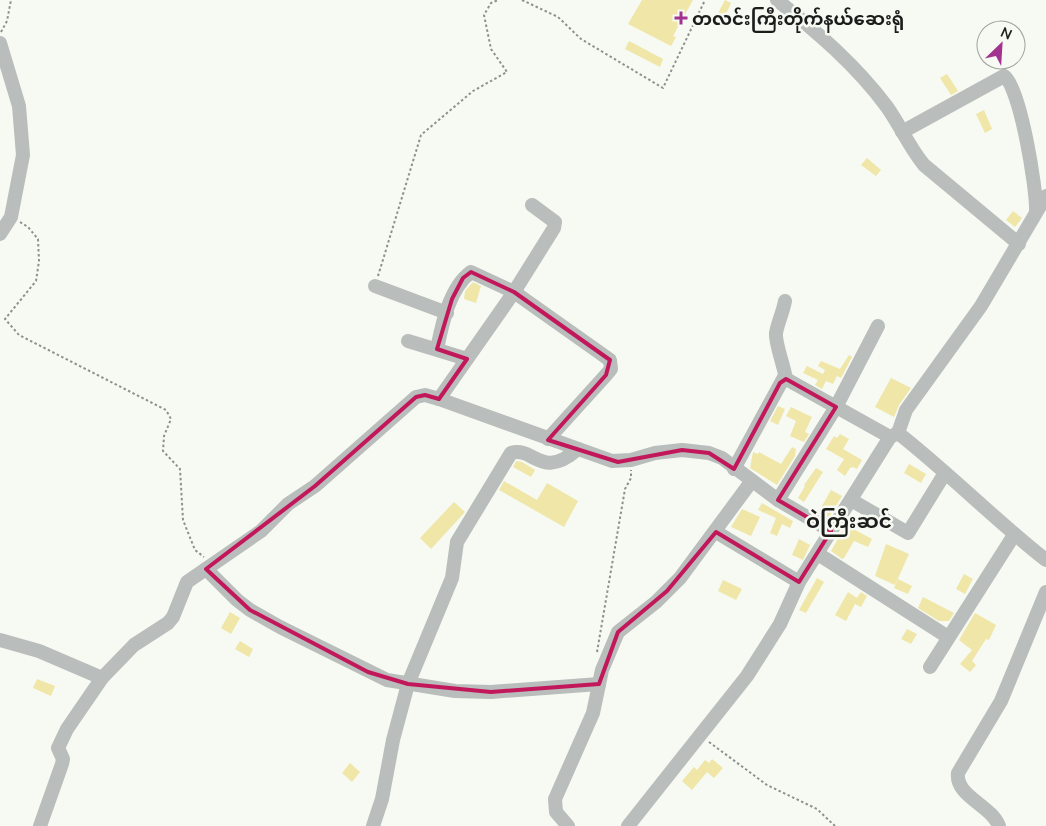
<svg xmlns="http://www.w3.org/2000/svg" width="1046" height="826" viewBox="0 0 1046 826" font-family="Mulish,'Noto Sans Myanmar',sans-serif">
  <rect width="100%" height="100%" fill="#f6faf3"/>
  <g fill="#f0e6a7">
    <polygon points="642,0 693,0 673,36 676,37 671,46 628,24"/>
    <polygon points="725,0 731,3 724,19 717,15"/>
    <polygon points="629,41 663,59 660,67 625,49"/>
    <polygon points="947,74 958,91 951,95 940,78"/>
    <polygon points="984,110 992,129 985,133 976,114"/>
    <polygon points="867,158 881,170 876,176 861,165"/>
    <polygon points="1013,211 1022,218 1015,227 1006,220"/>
    <polygon points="473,282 481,286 476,303 464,299 465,291"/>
    <polygon points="849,355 852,357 841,378 837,376 833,384 826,381 822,389 815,385 818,380 803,373 807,366 823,374 825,370 818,366 821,361 840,369"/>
    <polygon points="891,378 911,388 899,405 894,417 875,407"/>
    <polygon points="778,406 785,409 778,425 770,421"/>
    <polygon points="791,407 812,417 805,432 809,434 804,442 790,436 796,421 786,416"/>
    <polygon points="840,434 849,439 843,449 862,460 857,469 853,467 850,468 845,476 837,470 844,459 826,449 834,436 837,438"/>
    <polygon points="792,447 796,449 795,456 777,485 750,468 753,452 758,454 759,452 781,464"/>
    <polygon points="516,461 522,462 535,470 531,477 513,467"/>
    <polygon points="909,464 926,474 921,483 904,473"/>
    <polygon points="816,468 823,472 804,502 798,498 805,486 804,485"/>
    <polygon points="504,481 537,500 547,483 578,501 564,527 499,490"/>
    <polygon points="831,490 842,496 828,519 818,513"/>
    <polygon points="454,502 465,512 431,549 420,538"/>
    <polygon points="762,503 793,521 790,528 782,524 777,536 770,533 776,518 758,510"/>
    <polygon points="742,509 760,517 751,536 731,527"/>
    <polygon points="846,525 872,539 868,547 854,541 844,558 842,559 831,551"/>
    <polygon points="799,539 810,545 803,560 792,555"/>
    <polygon points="886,544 909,554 895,585 875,576"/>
    <polygon points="964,574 973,579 965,594 956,589"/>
    <polygon points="817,578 824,582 806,613 799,610"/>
    <polygon points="898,579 912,586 908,594 894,588"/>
    <polygon points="723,580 742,589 736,600 718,591"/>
    <polygon points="848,592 857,598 861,592 867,596 861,607 855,604 846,621 835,615"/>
    <polygon points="923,597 954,613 949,621 939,621 918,608"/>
    <polygon points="230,612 240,618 231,634 221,628"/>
    <polygon points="975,613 996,625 989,640 986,639 972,661 976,665 970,672 960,664 972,650 959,640"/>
    <polygon points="907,629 917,634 911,644 901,639"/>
    <polygon points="240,641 253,649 249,657 235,649"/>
    <polygon points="37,679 55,686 51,696 33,688"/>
    <polygon points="712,759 723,768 714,778 707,772 692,790 682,781 694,767 697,770 705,760 709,763"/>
    <polygon points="350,763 360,772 352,782 342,773"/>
  </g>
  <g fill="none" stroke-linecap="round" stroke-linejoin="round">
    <g stroke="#8e908c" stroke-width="2" stroke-dasharray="2.5 2.5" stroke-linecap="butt">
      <polyline points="522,0 558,17 581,39 663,88 705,0"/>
      <polyline points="1,32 7,21 11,0"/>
      <polyline points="20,222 28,227 38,239 39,261 36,281 5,319 19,335 166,410 171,419 164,436 163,451 180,469 183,520 195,550 204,557"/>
      <polyline points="378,276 421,135 473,91 507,72 491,49 484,15 491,3 498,0"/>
      <polyline points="597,652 625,489 631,478 631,470"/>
      <polyline points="709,742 767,785 817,809 835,826"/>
    </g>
    <g stroke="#b9bdbb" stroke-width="14">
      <path d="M777,0C816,31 857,66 887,107C900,125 909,147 924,165L1019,244"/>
      <polyline points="0,43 19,106 23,155 11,217 0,234"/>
      <path d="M902,132L1004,76C1020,86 1037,190 1036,211"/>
      <path d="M1046,196L981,306L906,410L898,433C949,473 995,520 1046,560"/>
      <polyline points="375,286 447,313"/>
      <path d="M785,301C783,312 778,322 776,333C775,343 784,366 786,379"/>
      <polyline points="408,341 467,359"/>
      <path d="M437,349C442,325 449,288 471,272L514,292L610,360L611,369L606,375L548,439"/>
      <polyline points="439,399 514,292 554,228 555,222 532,205"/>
      <polyline points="734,469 783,379 788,380 890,437"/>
      <polyline points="778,500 836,407 878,326"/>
      <polyline points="851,500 908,533 945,473"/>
      <polyline points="716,532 799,582"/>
      <polyline points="818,554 948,637"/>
      <polyline points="206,569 237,600 250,610 280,627 387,680 455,691 491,692 599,684"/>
      <polyline points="0,640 39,651 102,678"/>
      <polyline points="930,667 1014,535"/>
      <polyline points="40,826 62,764 63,759 58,748 67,729 102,678 134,645 168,623 173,617 187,582 261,531 288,504 315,486 416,397 425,395 439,399 612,461 631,460 655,453 682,450 709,453 722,458 778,500 831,531"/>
      <path d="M373,826L382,799L393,740L408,684L452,578L457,542L511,453C534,446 541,481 578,449"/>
      <polyline points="568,826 556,812 555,799 593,713 602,670 618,632 656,602 680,578 751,482"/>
      <polyline points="628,826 747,676 780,624 799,582 890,437 898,433"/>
      <path d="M999,826C991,805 955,796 958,773L1001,701L1046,592"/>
    </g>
  </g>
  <path fill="none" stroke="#c2185b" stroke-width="4" stroke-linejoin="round" d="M471,272L514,292L610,360L606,375L548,440L618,462L682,450L709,453L734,469L780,383L786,379L836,407L778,500L831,531L799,582L716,532L667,591L618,632L599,684L491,692L408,684L368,672L250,610L206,569L315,486L416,397L425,395L439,399L467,359L437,349L452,299L463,278Z"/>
  <path fill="#a33390" stroke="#f6faf3" stroke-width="2" d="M678.5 10.5h5v5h5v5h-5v5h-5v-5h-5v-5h5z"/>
  <g text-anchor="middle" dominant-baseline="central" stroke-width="5" stroke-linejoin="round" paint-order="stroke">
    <g font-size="18" font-weight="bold" fill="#1c1d1b" stroke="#f6faf3" text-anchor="start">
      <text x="692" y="18">တလင်းကြီးတိုက်နယ်ဆေးရုံ</text>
    </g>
    <g font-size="20" font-weight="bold" fill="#1c1d1b" stroke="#f6faf3">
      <text x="849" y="520">ဝဲကြီးဆင်</text>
    </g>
  </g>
  <g transform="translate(1001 45) rotate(25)"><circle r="24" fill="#f6faf3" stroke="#9fa29d"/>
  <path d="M0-4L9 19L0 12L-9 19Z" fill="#a33390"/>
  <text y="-8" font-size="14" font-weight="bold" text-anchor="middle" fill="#1c1d1b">N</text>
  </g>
</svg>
